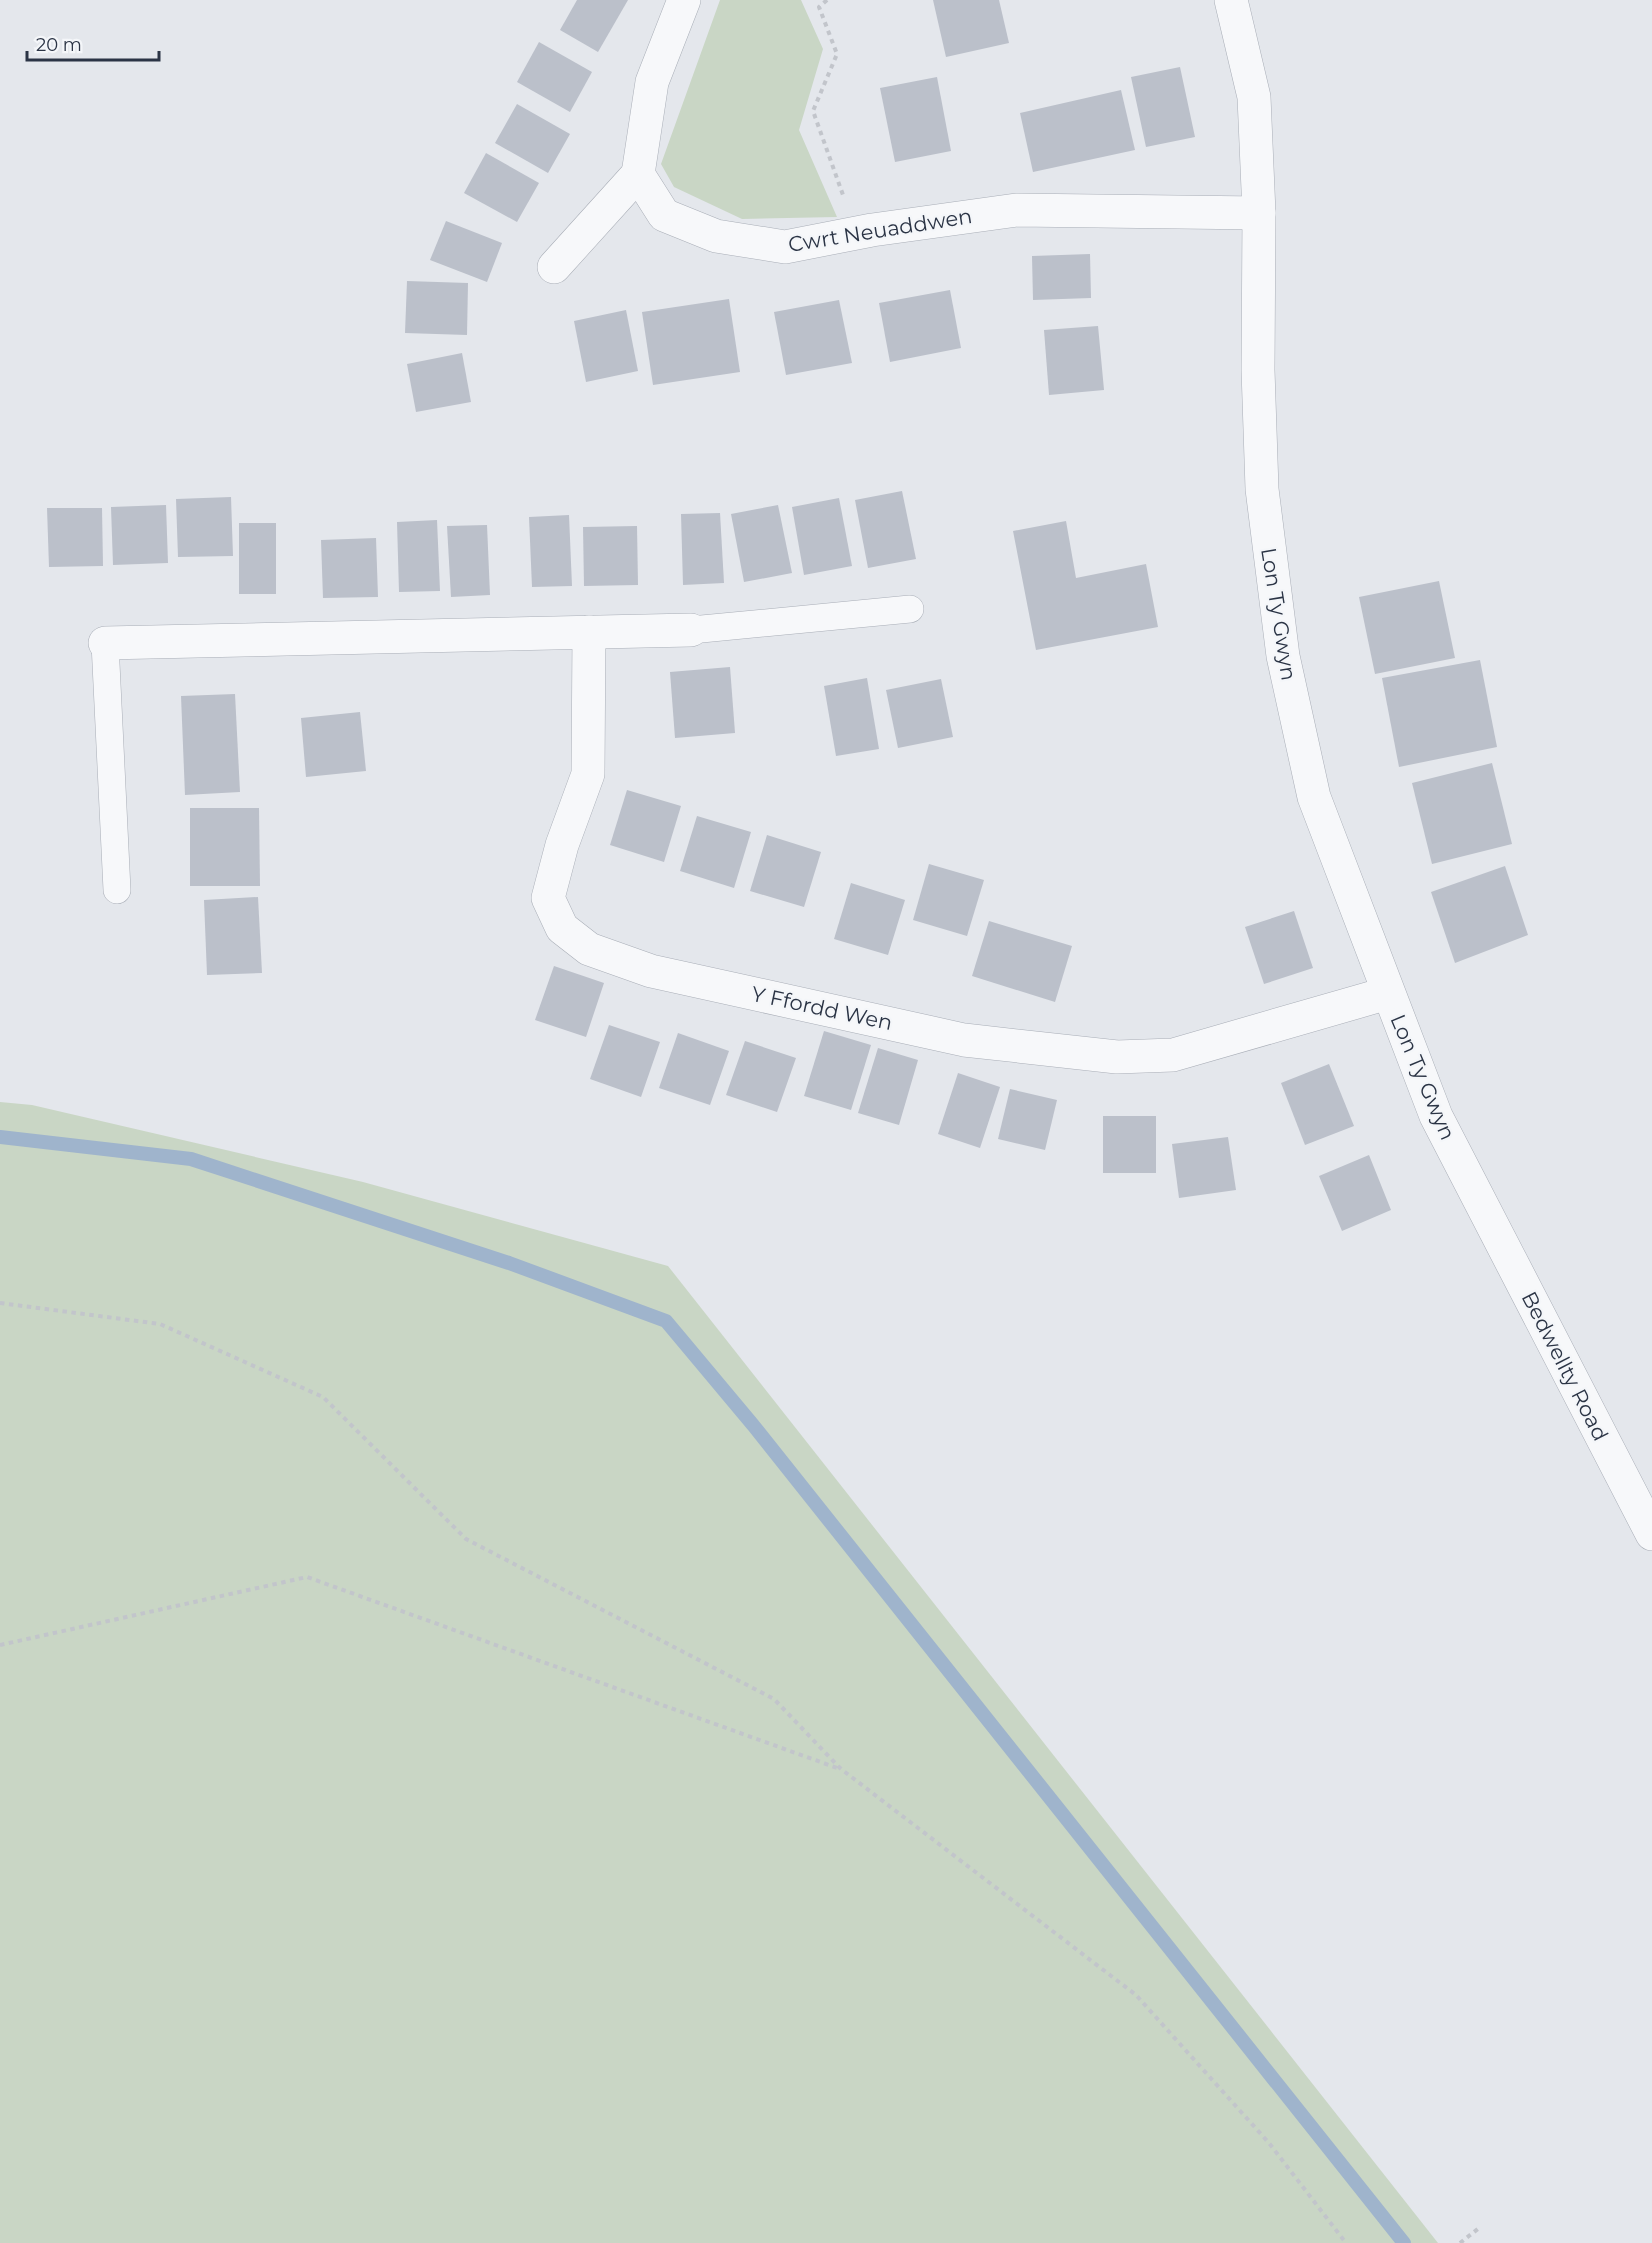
<svg xmlns="http://www.w3.org/2000/svg" width="1652" height="2243" viewBox="0 0 1652 2243" font-family="Montserrat,sans-serif">
  <rect width="100%" height="100%" fill="#e4e7ec"/>
  <g fill="#c9d6c5">
    <polygon points="720,0 801,0 823,49 799,130 837,217 742,219 674,187 661,164"/>
    <polygon points="0,1102 32,1105 363,1182 668,1266 1438,2243 0,2243"/>
  </g>
  <g fill="none" stroke-linecap="round" stroke-linejoin="round">
    <polyline stroke="#9fb4cc" stroke-width="14" points="0,1137 191,1159 509,1263 666,1321 753,1425 1404,2243"/>
  </g>
  <g fill="#bbc0ca">
    <polygon points="577,0 628,0 598,52 560,30"/>
    <polygon points="933,0 999,0 1009,43 946,57"/>
    <polygon points="539,42 592,72 570,112 517,82"/>
    <polygon points="1180,67 1195,137 1146,147 1131,77"/>
    <polygon points="937,77 951,151 895,162 880,88"/>
    <polygon points="1121,90 1135,150 1033,172 1020,113"/>
    <polygon points="517,104 570,134 548,173 495,143"/>
    <polygon points="486,153 539,183 517,222 464,193"/>
    <polygon points="446,221 502,243 487,282 430,260"/>
    <polygon points="1090,254 1091,298 1033,300 1032,256"/>
    <polygon points="407,281 468,283 467,335 405,333"/>
    <polygon points="950,290 961,348 890,362 879,303"/>
    <polygon points="729,299 740,372 653,385 642,312"/>
    <polygon points="839,300 852,363 786,375 774,312"/>
    <polygon points="626,310 638,371 586,382 574,321"/>
    <polygon points="1098,326 1104,390 1049,395 1044,330"/>
    <polygon points="462,353 471,402 416,412 407,364"/>
    <polygon points="902,491 916,559 868,568 855,500"/>
    <polygon points="231,497 233,556 178,557 176,499"/>
    <polygon points="839,498 852,566 804,575 792,507"/>
    <polygon points="166,505 168,563 113,565 111,507"/>
    <polygon points="778,505 792,573 744,582 731,514"/>
    <polygon points="47,508 102,508 103,566 49,567"/>
    <polygon points="720,513 724,583 683,585 681,514"/>
    <polygon points="569,515 572,586 532,587 529,517"/>
    <polygon points="437,520 440,591 399,592 397,522"/>
    <polygon points="1066,521 1076,578 1146,564 1158,627 1036,650 1013,531"/>
    <rect x="239" y="523" width="37" height="71"/>
    <polygon points="487,525 490,595 451,597 447,526"/>
    <polygon points="637,526 638,585 584,586 583,527"/>
    <polygon points="376,538 378,597 323,598 321,540"/>
    <polygon points="1439,581 1455,658 1375,674 1359,597"/>
    <polygon points="1480,660 1497,747 1399,767 1382,678"/>
    <polygon points="730,667 735,733 675,738 670,672"/>
    <polygon points="867,678 879,749 836,756 824,686"/>
    <polygon points="941,679 953,737 898,748 886,690"/>
    <polygon points="235,694 240,792 185,795 181,696"/>
    <polygon points="360,712 366,771 306,777 301,718"/>
    <polygon points="1492,763 1512,844 1432,864 1412,783"/>
    <polygon points="627,790 681,806 664,862 610,845"/>
    <polygon points="190,808 259,808 260,886 190,886"/>
    <polygon points="697,816 751,832 734,888 680,871"/>
    <polygon points="767,835 821,852 804,907 750,891"/>
    <polygon points="929,864 984,880 967,936 913,920"/>
    <polygon points="1505,866 1528,935 1455,963 1431,892"/>
    <polygon points="851,883 905,900 888,955 834,939"/>
    <polygon points="258,897 262,973 207,975 204,900"/>
    <polygon points="1294,911 1313,968 1264,984 1245,927"/>
    <polygon points="989,921 1072,946 1055,1002 972,976"/>
    <polygon points="554,966 604,983 586,1037 535,1020"/>
    <polygon points="609,1025 660,1042 641,1097 590,1079"/>
    <polygon points="824,1031 871,1045 851,1110 804,1096"/>
    <polygon points="678,1033 729,1051 710,1105 659,1088"/>
    <polygon points="745,1041 796,1058 777,1112 726,1095"/>
    <polygon points="878,1048 918,1060 899,1125 858,1113"/>
    <polygon points="1329,1064 1354,1126 1305,1145 1281,1083"/>
    <polygon points="958,1073 1000,1087 980,1148 938,1134"/>
    <polygon points="1010,1089 1057,1100 1045,1150 998,1139"/>
    <rect x="1103" y="1116" width="53" height="57"/>
    <polygon points="1228,1137 1236,1190 1179,1198 1172,1144"/>
    <polygon points="1369,1155 1391,1210 1342,1231 1319,1176"/>
  </g>
  <g fill="none" stroke-linecap="round" stroke-linejoin="round">
    <defs>
      <g id="lane">
        <polyline points="691,630 910,609"/>
        <polyline points="105,643 117,890"/>
      </g>
      <g id="street">
        <polyline points="684,0 652,82 638,174 664,215 716,236 785,247 872,230 1016,210 1259,213"/>
        <polyline points="1231,0 1254,97 1259,213 1258,370 1262,489 1283,656 1314,797 1436,1116 1652,1534"/>
        <polyline points="554,267 638,174"/>
        <polyline points="589,632 588,774 562,845 548,898 562,928 589,949 651,971 964,1040 1117,1057 1173,1055 1388,993"/>
        <polyline points="105,643 691,630"/>
      </g>
    </defs>
    <use href="#lane" stroke="#a9aeb7" stroke-width="28"/>
    <use href="#street" stroke="#a9aeb7" stroke-width="34"/>
    <g stroke="#c2c5cb" stroke-width="4" stroke-dasharray="4.5 4.5" stroke-linecap="butt">
      <polyline points="827,0 819,7 837,54 813,111 843,195"/>
      <polyline points="0,1303 160,1324 323,1397 466,1539 774,1699 841,1769 1136,1995 1269,2143 1346,2243"/>
      <polyline points="0,1645 307,1577 840,1769"/>
      <polyline points="1460,2243 1479,2228"/>
    </g>
    <use href="#lane" stroke="#f7f8fa" stroke-width="27"/>
    <use href="#street" stroke="#f7f8fa" stroke-width="33"/>
  </g>
  <g text-anchor="middle" dominant-baseline="central" stroke-width="4.5" stroke-linejoin="round" paint-order="stroke">
    <g font-size="21" fill="#2b3445" stroke="#f4f6f9">
      <text transform="translate(880 230) rotate(-9)">Cwrt Neuaddwen</text>
      <text transform="translate(1279 614) rotate(81)">Lon Ty Gwyn</text>
      <text transform="translate(822 1008) rotate(12)">Y Ffordd Wen</text>
      <text transform="translate(1423 1077) rotate(67)">Lon Ty Gwyn</text>
      <text transform="translate(1565 1366) rotate(63)">Bedwellty Road</text>
    </g>
  </g>
  <path d="M27 51v9h132v-9" fill="none" stroke="#2b3445" stroke-width="3"/>
  <text x="36" y="51" font-size="18" fill="#2b3445" stroke="#f4f6f9" stroke-width="4.5" paint-order="stroke">20 m</text>
</svg>
